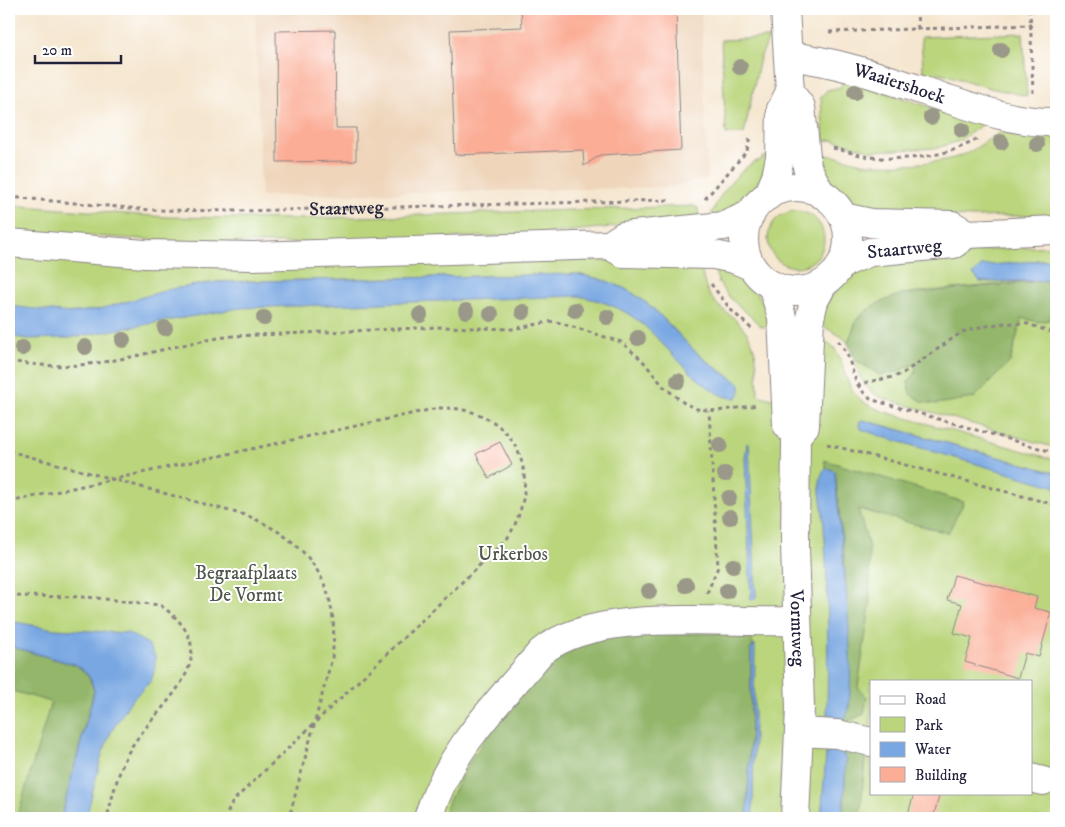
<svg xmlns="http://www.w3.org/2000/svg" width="1065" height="827" viewBox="0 0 1065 827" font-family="'IM FELL DW Pica',serif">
  <rect width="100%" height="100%" fill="#fff"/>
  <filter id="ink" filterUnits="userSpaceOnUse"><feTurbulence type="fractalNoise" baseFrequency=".02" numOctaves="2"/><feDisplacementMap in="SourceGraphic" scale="10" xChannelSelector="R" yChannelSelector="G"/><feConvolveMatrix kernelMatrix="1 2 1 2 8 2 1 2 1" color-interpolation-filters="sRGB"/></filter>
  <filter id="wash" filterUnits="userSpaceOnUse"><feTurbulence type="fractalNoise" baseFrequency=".0096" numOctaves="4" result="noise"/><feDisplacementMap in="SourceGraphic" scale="20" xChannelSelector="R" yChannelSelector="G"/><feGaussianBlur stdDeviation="1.12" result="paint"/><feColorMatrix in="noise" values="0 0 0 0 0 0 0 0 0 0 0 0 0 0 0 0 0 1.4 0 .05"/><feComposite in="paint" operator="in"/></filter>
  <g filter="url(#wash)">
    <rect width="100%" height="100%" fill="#f5e6cf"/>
    <polygon fill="#efd6bb" points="255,9 701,9 708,179 672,187 261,196"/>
    <g fill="#bad57b" stroke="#6e7c5b" fill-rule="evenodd">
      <polygon points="1023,33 1027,96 990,88 940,73 927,78 923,68 921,37"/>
      <polygon points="769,38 760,58 744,134 726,134 721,40"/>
      <polygon points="843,79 983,124 959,141 937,148 873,151 832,140 824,141 821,97 827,90 841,87"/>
      <path d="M1008,129L1056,134V215L976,217L900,215L859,207L831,183L817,155C838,154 851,162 869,164C891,165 933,164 954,158C975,153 989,136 1008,129Z"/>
      <path d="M762,157H770C757,190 745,204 712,217V211L714,210C716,197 748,159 762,160Z"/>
      <polygon points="9,205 166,217 297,219 694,206 698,208 699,218 532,235 297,243 205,243 9,231"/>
      <circle cx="796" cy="239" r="28"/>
      <path d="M1056,246V259L1036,260L980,282L1033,281L901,294L857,319L848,343L842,337L819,324C825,301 843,276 866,266C886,257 912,257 934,255C975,252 1015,247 1056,246Z"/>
      <path d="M9,254L548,259L701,263C705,314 732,305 750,338C759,355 757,377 758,395L772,399L818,339C844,343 840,373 853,391C861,403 872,407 885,412L1056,460V473L863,420L860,421L1056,477V818H9V321L170,303L575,287L622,299L661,334L739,384C725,373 709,364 696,352C652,309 640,284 575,274L218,282C177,286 141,300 101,309C72,315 38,313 9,306ZM871,681H1031V793H871Z"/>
      <path d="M714,264C750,277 760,292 774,326L761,327C743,306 716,295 714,264Z"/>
      <path d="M1056,303V448L879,397C863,386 859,377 854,359L867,367L897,372L916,363L915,374L908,382L910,394L924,402L1010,362L1022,317L1038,322L1056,307Z"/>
    </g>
    <g fill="#93b66b" stroke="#5a6c53">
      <polygon points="1056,280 1056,307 1049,320 1038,322 1022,318 1010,362 974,398 936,404 924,402 910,394 908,382 915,374 916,363 897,372 880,375 854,359 848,343 857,319 872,306 901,294"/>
      <polygon points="824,460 964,502 948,533 858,509 869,547 870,605 858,687 867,698 864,714 838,726 832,719 838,720 846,717 849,709 850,677 844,558 835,471 826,468"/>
      <path d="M632,634H750L753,645L751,649V725L747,818H442C460,770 487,736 519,696C531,683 541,667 556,657C578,641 606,638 632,634Z"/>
      <path d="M9,646L76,665C87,672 91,679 94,691L61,818H17L51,702L9,690Z"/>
      <polygon points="830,743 860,751 865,760 860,818 843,818 846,759 834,750 826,754"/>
    </g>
    <g fill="#79a7e2" stroke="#4e648e">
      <polygon points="1056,259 1056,280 980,282 973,274 981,266"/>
      <path d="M575,274C640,284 652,309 696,352C709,365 725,373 740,384V392L737,398C707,401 664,341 641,323C623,308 601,300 578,296L240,308L69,338L27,339L9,336V306L70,313L100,309L171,289L218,282Z"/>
      <polygon points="863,420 1056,473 1056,487 883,437 861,429 859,425 860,421"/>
      <polygon points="747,443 749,445 756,597 753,600 751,600 745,459"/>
      <path d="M826,468L835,471C837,510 862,698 844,720L832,719L827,714C828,648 829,581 823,515C822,502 815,478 826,468Z"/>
      <path d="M9,621L54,629L128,633L148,644L155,656V669L151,681L130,702L111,732L102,754L86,818H61L94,692C92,679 87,672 76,665L9,646Z"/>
      <polygon points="755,644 753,809 752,818 747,818 751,725 751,649"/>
      <polygon points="834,750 842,752 846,759 843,818 821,818 826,754"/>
    </g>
    <g id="blocks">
      <g fill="#fbad96">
        <polygon points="521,9 676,9 681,150 600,155 584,166 583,150 455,155 450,30 522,27"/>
        <polygon points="335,30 336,128 356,128 356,161 277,162 276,31"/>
        <polygon points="500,442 512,465 489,478 476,454"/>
        <polygon points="954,575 1037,597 1034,608 1051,612 1039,657 1025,653 1018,678 965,662 972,638 954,633 962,604 947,600"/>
        <polygon points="914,793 940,793 933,818 907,818"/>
      </g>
    </g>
  </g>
  <g filter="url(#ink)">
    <use href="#blocks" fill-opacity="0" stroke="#8c8485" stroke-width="1"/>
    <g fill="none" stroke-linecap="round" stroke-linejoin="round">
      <defs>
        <g id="minor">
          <path id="s2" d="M788,56C842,62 893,81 945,98C981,110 1018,123 1056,122"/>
          <polyline points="790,92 801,107 807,167 821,194"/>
          <polyline points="768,196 776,177 780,157 781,109 790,92 785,9"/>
          <path id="s3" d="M772,285L782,317L787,425L796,436L795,545L800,708L795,818"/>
          <polyline points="796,436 805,426 810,318 814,301 823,284"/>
          <polyline points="799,732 837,734 871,742"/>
          <polyline points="1031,778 1043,781"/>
          <path d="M428,818C449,750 496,705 541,652C596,606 726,624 797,621"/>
        </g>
        <g id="major">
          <circle cx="796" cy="239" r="52"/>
          <polyline points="843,217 871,223 952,225 967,234 1056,230"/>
          <polyline points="9,243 145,254 253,256 609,245 623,253 714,255 734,259 751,266"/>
          <polyline points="609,245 623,236 724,226 751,214"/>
          <path id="s4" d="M841,264L870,252L954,244L967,234"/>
        </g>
      </defs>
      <use href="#minor" stroke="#8c8485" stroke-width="30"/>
      <use href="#major" stroke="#8c8485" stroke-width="30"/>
      <g stroke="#8c8485" stroke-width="3" stroke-dasharray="4 4" stroke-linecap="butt">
        <polyline points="917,9 918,31"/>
        <polyline points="1030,9 1033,93"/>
        <polyline points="829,32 1031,25"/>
        <path d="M833,148C845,151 858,155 870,157C905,161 949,157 979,138"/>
        <path id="s1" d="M9,197L151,210L239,211L672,200"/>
        <polyline points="705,199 747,151 750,136"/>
        <polyline points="711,284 731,310 754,331"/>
        <path d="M838,341C856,360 848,385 873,400L1056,453"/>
        <path d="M9,361C32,365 55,367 78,365C131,361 181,342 233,336L442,327L512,329L554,321L621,342L642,360L664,387L684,403L697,409L717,411L758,405"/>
        <path d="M857,386C872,379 887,380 902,374L962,332L980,327L1005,323L1028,324L1056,334"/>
        <polyline points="827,444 1056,505"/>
        <path d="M9,451L248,516C312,543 341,588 332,658L289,818"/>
        <path d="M9,502L438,408C516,405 547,476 507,539L233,801L225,818"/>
        <polyline points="707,593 718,567 709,411"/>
        <path d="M9,596L87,597L160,605C232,655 163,699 132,746C119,767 113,794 107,818"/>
      </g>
      <use href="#minor" stroke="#fff" stroke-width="28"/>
      <use href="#major" stroke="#fff" stroke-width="28"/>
    </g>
    <g fill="#9a9888">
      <circle cx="1001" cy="50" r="8"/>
      <circle cx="740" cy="67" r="8"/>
      <circle cx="855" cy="92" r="8"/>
      <circle cx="931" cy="117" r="8"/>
      <circle cx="962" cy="130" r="8"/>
      <circle cx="1001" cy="142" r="8"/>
      <circle cx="1037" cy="144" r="8"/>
      <circle cx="575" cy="310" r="8"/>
      <circle cx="466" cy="311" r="8"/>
      <circle cx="523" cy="312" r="8"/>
      <circle cx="491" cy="314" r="8"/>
      <circle cx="420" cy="315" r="8"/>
      <circle cx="607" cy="317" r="8"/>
      <circle cx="264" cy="318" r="8"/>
      <circle cx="165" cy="328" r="8"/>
      <circle cx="638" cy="338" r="8"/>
      <circle cx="123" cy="340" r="8"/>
      <circle cx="85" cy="347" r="8"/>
      <circle cx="22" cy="348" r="8"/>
      <circle cx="678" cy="381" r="8"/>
      <circle cx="720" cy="445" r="8"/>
      <circle cx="725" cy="474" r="8"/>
      <circle cx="729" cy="498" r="8"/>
      <circle cx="730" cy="517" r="8"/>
      <circle cx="733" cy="566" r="8"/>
      <circle cx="686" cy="585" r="8"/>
      <circle cx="649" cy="591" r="8"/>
      <circle cx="727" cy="591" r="8"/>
    </g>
  </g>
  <g text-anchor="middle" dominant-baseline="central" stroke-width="4" stroke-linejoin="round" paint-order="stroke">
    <g font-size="19" fill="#22223b" stroke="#fff">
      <text stroke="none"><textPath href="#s2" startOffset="115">Waaiershoek</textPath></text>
      <text stroke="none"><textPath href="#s1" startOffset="338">Staartweg</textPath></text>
      <text stroke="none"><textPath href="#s4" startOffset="66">Staartweg</textPath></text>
      <text stroke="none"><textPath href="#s3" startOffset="348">Vormtweg</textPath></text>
    </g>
    <g font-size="19" fill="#50584e" stroke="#fff">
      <text x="513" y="554">Urkerbos</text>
      <text x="246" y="573">Begraafplaats<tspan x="246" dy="22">De Vormt</tspan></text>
    </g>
  </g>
  <rect width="1065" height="827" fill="none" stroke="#fff" stroke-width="30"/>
  <rect x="870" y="680" width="162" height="115" fill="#ffffff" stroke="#a7a7b1"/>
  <rect x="880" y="696" width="25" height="8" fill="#ffffff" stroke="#a7a7b1"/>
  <text x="915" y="704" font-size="15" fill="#22223b">Road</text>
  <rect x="880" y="717" width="25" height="15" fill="#bad57b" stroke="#a7a7b1"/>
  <text x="915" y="730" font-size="15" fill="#22223b">Park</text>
  <rect x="880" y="742" width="25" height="15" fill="#79a7e2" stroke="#a7a7b1"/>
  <text x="915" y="754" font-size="15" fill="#22223b">Water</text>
  <rect x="880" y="767" width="25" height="15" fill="#fbad96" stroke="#a7a7b1"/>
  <text x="915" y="780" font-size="15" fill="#22223b">Building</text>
  <path d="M35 55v8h86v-8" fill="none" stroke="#22223b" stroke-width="2.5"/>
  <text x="42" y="55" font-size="15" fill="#22223b" stroke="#ffffff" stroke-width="4" paint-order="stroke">20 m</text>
</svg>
